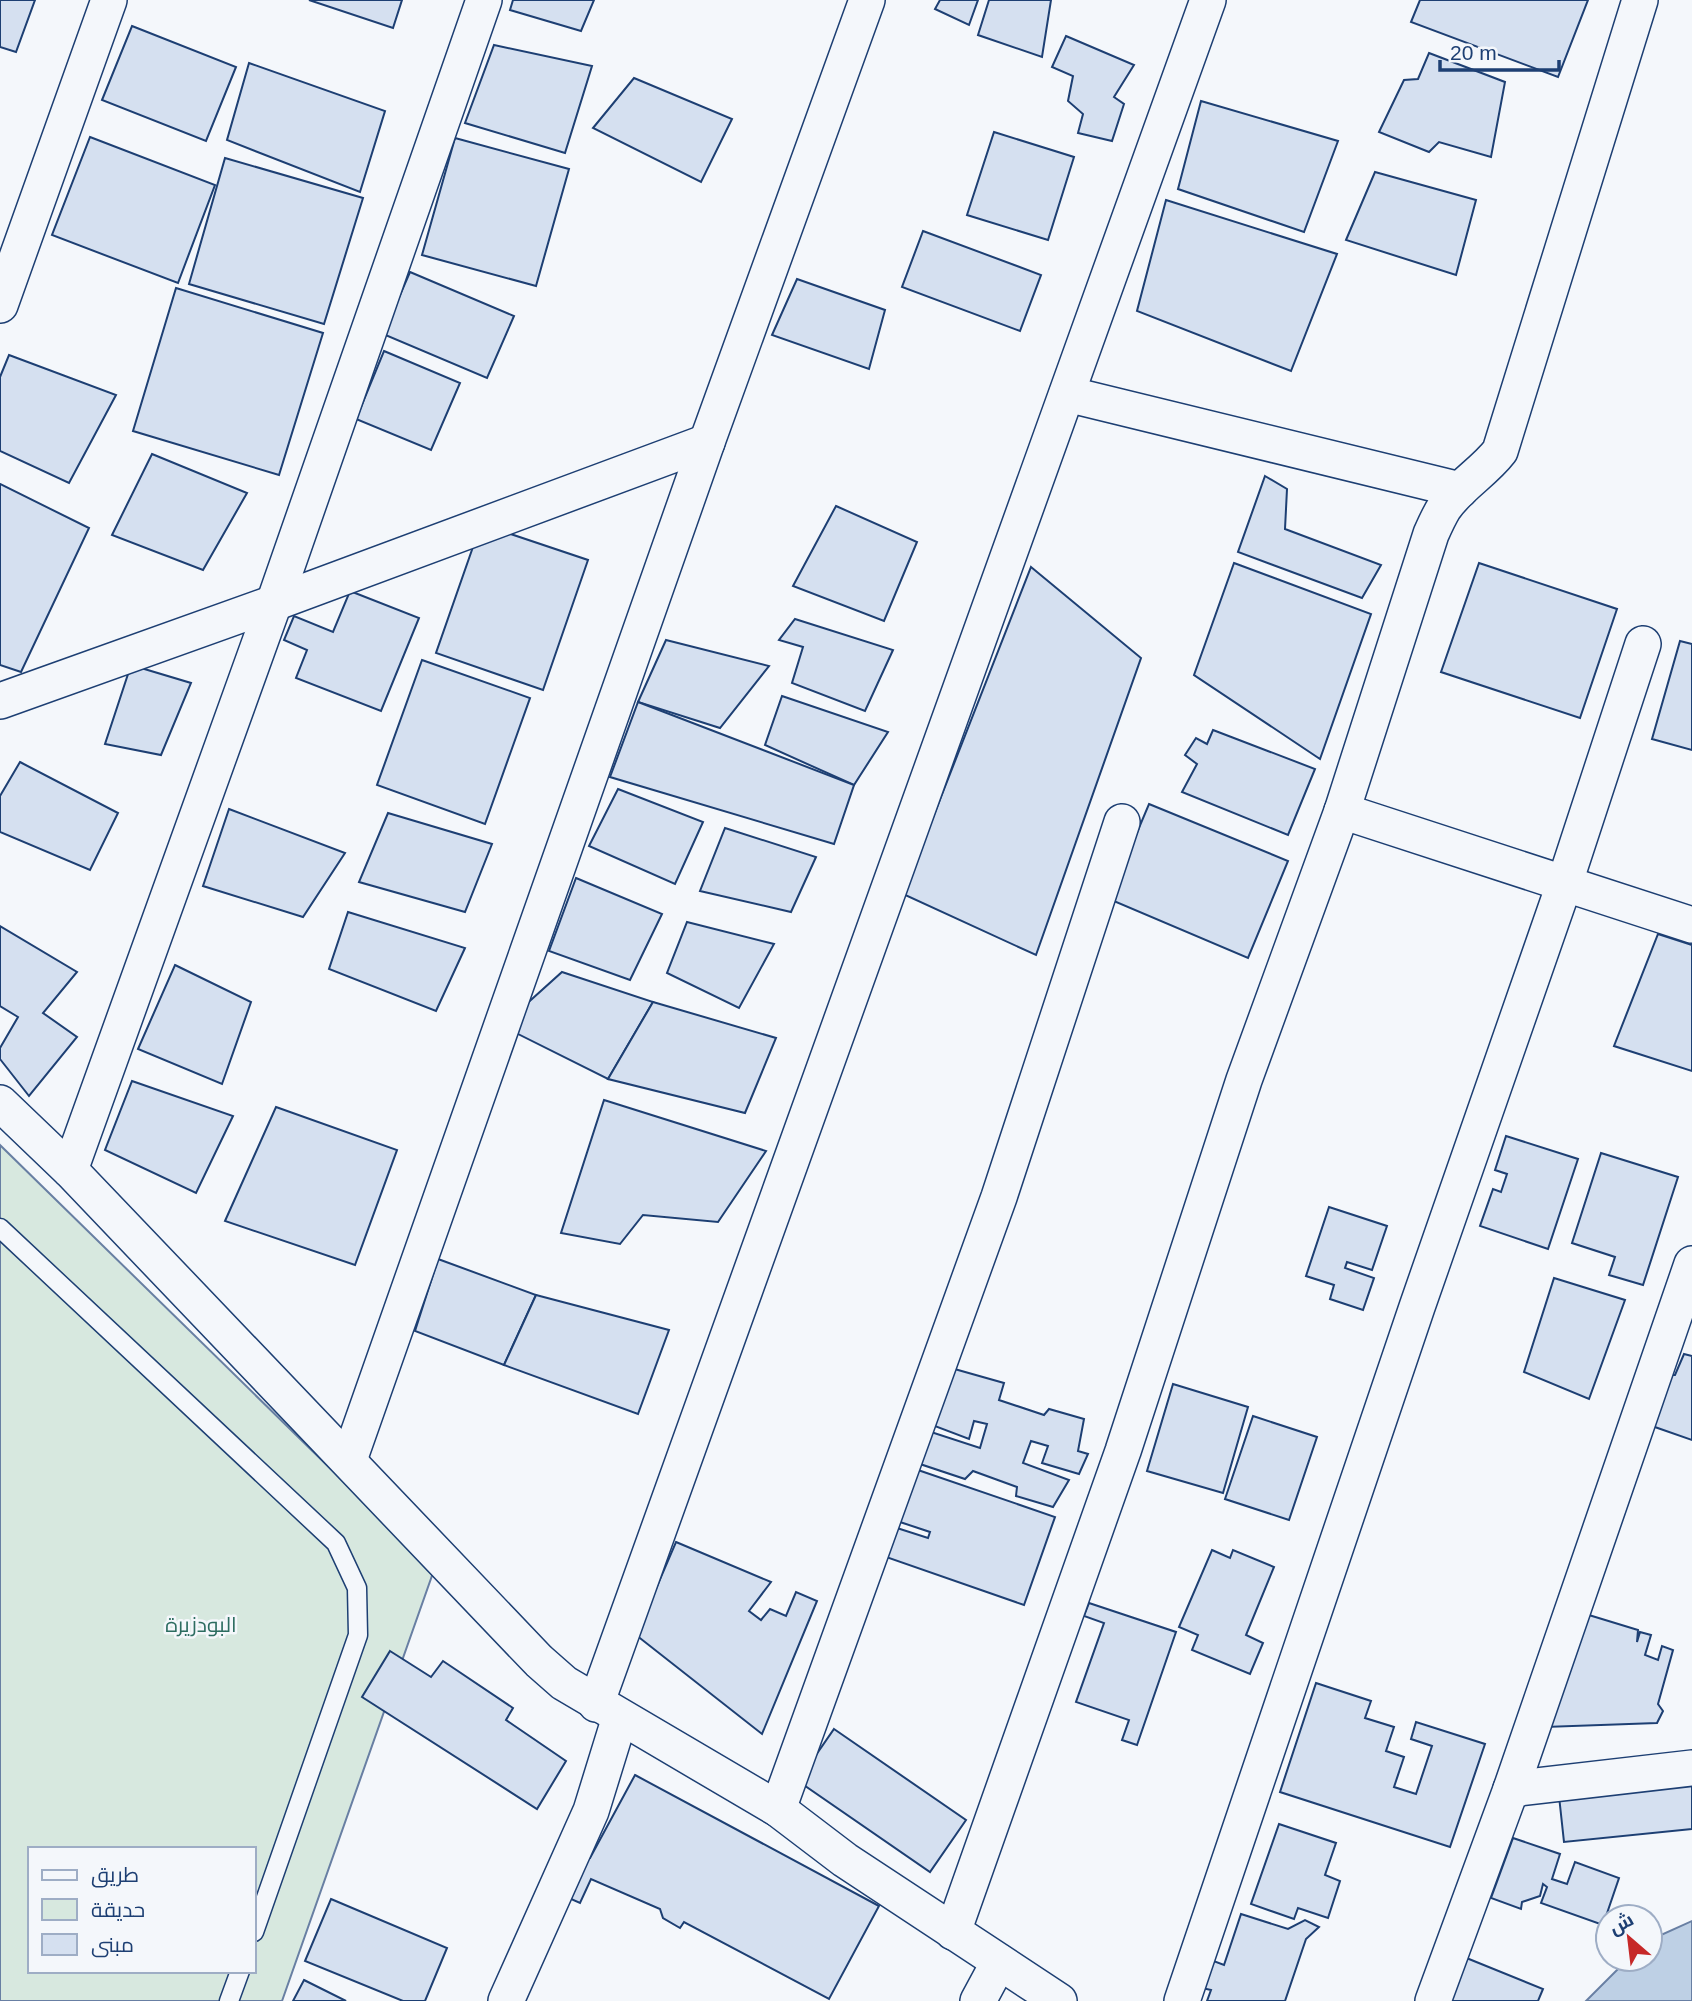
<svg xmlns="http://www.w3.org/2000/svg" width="1692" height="2001" viewBox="0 0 1692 2001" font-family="Helvetica,Cairo,sans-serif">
  <rect width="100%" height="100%" fill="#f4f7fb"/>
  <path fill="#d7e8df" stroke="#687fa3" stroke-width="2" fill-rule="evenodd" d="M0,1145L434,1570L282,2001H0ZM30,1849H254V1971H30Z"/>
  <polygon fill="#bed0e5" stroke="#687fa3" stroke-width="2" points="1692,1921 1692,2001 1586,2001 1628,1959 1650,1959 1650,1940"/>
  <g fill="#d5e0f0" stroke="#1d3f73" stroke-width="2">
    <polygon points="0,0 35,0 16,52 0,47"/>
    <polygon points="309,0 402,0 393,28"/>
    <polygon points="513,0 594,0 581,31 510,10"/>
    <polygon points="940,0 978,0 969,25 935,9"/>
    <polygon points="989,0 1051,0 1042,57 978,35"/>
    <polygon points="1420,0 1588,0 1558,77 1411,22"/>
    <polygon points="132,26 236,67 206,141 102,100"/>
    <polygon points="1066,36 1134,65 1114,97 1124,104 1112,141 1078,133 1083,114 1068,101 1073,76 1052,67"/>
    <polygon points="494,45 592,66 565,153 465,123"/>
    <polygon points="1429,53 1505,82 1491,157 1439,142 1429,152 1379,132 1404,80 1418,79"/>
    <polygon points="249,63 385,111 360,192 227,140"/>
    <polygon points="634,78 732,119 701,182 593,128"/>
    <polygon points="1201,101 1338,141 1304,232 1178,189"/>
    <polygon points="994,132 1074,157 1048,240 967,215"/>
    <polygon points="90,137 215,185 178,283 52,235"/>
    <polygon points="455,138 569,169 536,286 422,255"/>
    <polygon points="225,158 363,198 324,324 189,284"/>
    <polygon points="1375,172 1476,200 1456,275 1346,240"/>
    <polygon points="1166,200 1337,254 1291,371 1137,311"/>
    <polygon points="923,231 1041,275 1020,331 902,287"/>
    <polygon points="410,272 514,316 487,378 383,334"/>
    <polygon points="797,279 885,310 869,369 772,335"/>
    <polygon points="176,288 323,333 279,475 133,431"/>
    <polygon points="384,351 460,383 431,450 356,419"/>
    <polygon points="9,355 116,395 69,483 0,451 0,377"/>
    <polygon points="152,454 247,493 203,570 112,535"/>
    <polygon points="1265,476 1287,489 1285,529 1381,565 1362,598 1238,552"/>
    <polygon points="0,484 89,528 21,672 0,665"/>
    <polygon points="836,506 917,542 884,621 793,586"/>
    <polygon points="481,524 588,560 543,690 436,653"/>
    <polygon points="1234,563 1371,614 1320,759 1194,675"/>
    <polygon points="1479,563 1617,609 1580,718 1441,672"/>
    <polygon points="1031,567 1141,658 1036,955 903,894"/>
    <polygon points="350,591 419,618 381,711 296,678 307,650 284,640 294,616 333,632"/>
    <polygon points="795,619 893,650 865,711 792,683 803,647 779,640"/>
    <polygon points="666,640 769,666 720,728 638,702"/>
    <polygon points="1680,641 1692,644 1692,750 1652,739"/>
    <polygon points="422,660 530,698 485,824 377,785"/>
    <polygon points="131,665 191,683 161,755 105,744"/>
    <polygon points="782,696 888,732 854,785 765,745"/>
    <polygon points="638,702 854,785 834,844 610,777"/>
    <polygon points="1213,730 1315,769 1288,835 1182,792 1197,764 1185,755 1196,738 1207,744"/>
    <polygon points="20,762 118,813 90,870 0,832 0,796"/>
    <polygon points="618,789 703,822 675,884 589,846"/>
    <polygon points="1149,804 1288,861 1248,958 1109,899"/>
    <polygon points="229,809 345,853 303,917 203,886"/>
    <polygon points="388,813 492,844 465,912 359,882"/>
    <polygon points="725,828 816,857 791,912 700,891"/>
    <polygon points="576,878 662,914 630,980 549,951"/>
    <polygon points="348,912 465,948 436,1011 329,969"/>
    <polygon points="687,922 774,944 739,1008 667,973"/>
    <polygon points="0,926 77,972 43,1013 77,1037 29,1096 0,1059 0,1048 18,1017 0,1006"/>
    <polygon points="1658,934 1692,945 1692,1071 1614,1046"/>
    <polygon points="175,965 251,1002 222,1084 138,1049"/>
    <polygon points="562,972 653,1002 608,1079 502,1026"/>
    <polygon points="653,1002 776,1038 745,1113 608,1079"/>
    <polygon points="132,1081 233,1116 196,1193 105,1150"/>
    <polygon points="604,1100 766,1151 718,1222 643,1215 620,1244 561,1233"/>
    <polygon points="276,1107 397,1150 355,1265 225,1221"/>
    <polygon points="1506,1136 1578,1159 1548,1249 1480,1226 1493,1189 1501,1192 1507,1174 1495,1170"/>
    <polygon points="1601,1153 1678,1177 1643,1285 1609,1275 1615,1257 1572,1243"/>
    <polygon points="1329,1207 1387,1226 1372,1270 1347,1262 1345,1268 1374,1278 1363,1310 1330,1299 1334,1285 1306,1276"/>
    <polygon points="438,1259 536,1295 504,1365 415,1331"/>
    <polygon points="1554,1278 1625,1300 1589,1399 1524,1372"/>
    <polygon points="536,1295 669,1330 638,1414 504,1365"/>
    <polygon points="1684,1354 1692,1356 1692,1440 1652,1426 1667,1375 1675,1375"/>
    <polygon points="951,1368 1004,1383 999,1400 1044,1415 1049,1409 1084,1419 1078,1451 1088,1454 1079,1474 1042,1463 1048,1446 1031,1441 1023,1463 1069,1480 1053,1507 1016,1496 1017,1487 973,1471 965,1479 917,1463 928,1431 980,1448 987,1424 974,1421 969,1439 932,1425"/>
    <polygon points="1173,1384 1248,1407 1223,1493 1147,1471"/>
    <polygon points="1253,1416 1317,1437 1289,1520 1225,1499"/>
    <polygon points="915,1469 1055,1517 1024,1605 886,1557 897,1528 928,1538 930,1532 897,1521"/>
    <polygon points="676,1542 771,1582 749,1611 761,1620 770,1609 786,1616 796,1592 817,1601 762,1734 636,1635"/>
    <polygon points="1212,1550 1230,1558 1233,1550 1274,1567 1246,1635 1263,1643 1250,1674 1192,1650 1198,1635 1179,1627"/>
    <polygon points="1089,1603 1176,1632 1137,1745 1122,1740 1129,1720 1076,1702 1104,1623 1084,1616"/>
    <polygon points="1579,1612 1638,1630 1637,1642 1640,1632 1651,1635 1645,1655 1658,1660 1662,1646 1673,1650 1658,1704 1663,1711 1657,1723 1545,1727"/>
    <polygon points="390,1651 431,1677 443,1661 513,1708 506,1720 566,1761 537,1809 362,1697"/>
    <polygon points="1316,1683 1371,1701 1365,1718 1394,1727 1386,1751 1404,1757 1394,1787 1416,1794 1432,1746 1411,1739 1416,1722 1485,1744 1450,1847 1280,1792"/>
    <polygon points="834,1729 966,1820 930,1872 798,1781"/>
    <polygon points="635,1775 879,1906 829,1999 684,1922 680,1928 663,1918 660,1909 591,1879 580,1903 562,1895 578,1859 590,1858"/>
    <polygon points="1692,1782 1692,1829 1564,1842 1559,1796"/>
    <polygon points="1279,1824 1336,1843 1325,1875 1340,1881 1328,1918 1298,1908 1294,1919 1251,1904"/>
    <polygon points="1513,1838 1560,1854 1552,1879 1567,1884 1575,1862 1619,1878 1603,1925 1541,1903 1547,1887 1543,1884 1540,1896 1522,1902 1521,1909 1491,1898"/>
    <polygon points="331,1899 447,1948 425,2001 403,2001 305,1961"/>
    <polygon points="1241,1914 1288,1929 1305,1920 1319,1927 1306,1939 1285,2001 1207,2001 1211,1990 1202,1988 1211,1960 1224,1965"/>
    <polygon points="1464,1957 1543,1989 1538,2001 1447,2001"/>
    <polygon points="304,1980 346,2001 293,2001"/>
  </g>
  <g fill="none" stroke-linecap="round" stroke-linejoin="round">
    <defs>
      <g id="lane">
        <polyline points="0,1228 336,1543 357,1588 358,1635 254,1932"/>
        <polyline points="229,2001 240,1971"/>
      </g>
      <g id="street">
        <polyline points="0,305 109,0"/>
        <polyline points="1067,394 1460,490"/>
        <polyline points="0,701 274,603 707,442"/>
        <polyline points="1342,811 1692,925"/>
        <polyline points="0,1103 70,1170 539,1661 564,1683 778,1809 845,1860 1059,2001"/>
        <polyline points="70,1170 274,603 484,0"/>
        <polyline points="349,1460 707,442 867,0"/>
        <polyline points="596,1704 1208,0"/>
        <polyline points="1511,1789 1692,1768"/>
        <polyline points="778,1809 999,1197 1122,822"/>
        <path d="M953,1932L1123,1451L1244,1080L1342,811L1431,534C1435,525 1439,516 1444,508C1459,486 1484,472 1500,451L1640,0"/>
        <polyline points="506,2001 591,1811 620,1717"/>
        <polyline points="978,2001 999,1962"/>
        <polyline points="1182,2001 1417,1307 1564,885 1643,644"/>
        <polyline points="1433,2001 1511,1789 1692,1264"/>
      </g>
    </defs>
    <use href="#lane" stroke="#1d3f73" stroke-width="21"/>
    <use href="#street" stroke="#1d3f73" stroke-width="38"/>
    <use href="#lane" stroke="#f4f7fb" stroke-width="18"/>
    <use href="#street" stroke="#f4f7fb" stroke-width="35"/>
  </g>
  <g text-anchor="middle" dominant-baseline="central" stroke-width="5" stroke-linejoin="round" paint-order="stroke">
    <g font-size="21" fill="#2c6c60" stroke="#f4f7fb">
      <text x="201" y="1624">البودزيرة</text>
    </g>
  </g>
  <rect x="28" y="1847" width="228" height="126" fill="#f4f7fb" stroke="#9eadc5" stroke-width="2"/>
  <rect x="42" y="1870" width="35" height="10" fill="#f4f7fb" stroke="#9eadc5" stroke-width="2"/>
  <text x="91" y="1882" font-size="21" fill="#1d3f73">طريق</text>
  <rect x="42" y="1899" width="35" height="21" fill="#d7e8df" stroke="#9eadc5" stroke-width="2"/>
  <text x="91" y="1917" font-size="21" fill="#1d3f73">حديقة</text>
  <rect x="42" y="1934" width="35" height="21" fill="#d5e0f0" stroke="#9eadc5" stroke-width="2"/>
  <text x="91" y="1952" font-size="21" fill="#1d3f73">مبنى</text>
  <g transform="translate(1629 1938) rotate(332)"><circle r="33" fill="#f4f7fb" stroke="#9eadc5" stroke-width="2"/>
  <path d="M0-5L12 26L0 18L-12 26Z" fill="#c62828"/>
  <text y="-10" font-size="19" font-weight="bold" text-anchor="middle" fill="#1d3f73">ش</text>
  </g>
  <path d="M1440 60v10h119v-10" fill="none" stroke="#1d3f73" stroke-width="3.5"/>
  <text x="1450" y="60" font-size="21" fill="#1d3f73" stroke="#f4f7fb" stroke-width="5" paint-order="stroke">20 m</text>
</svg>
